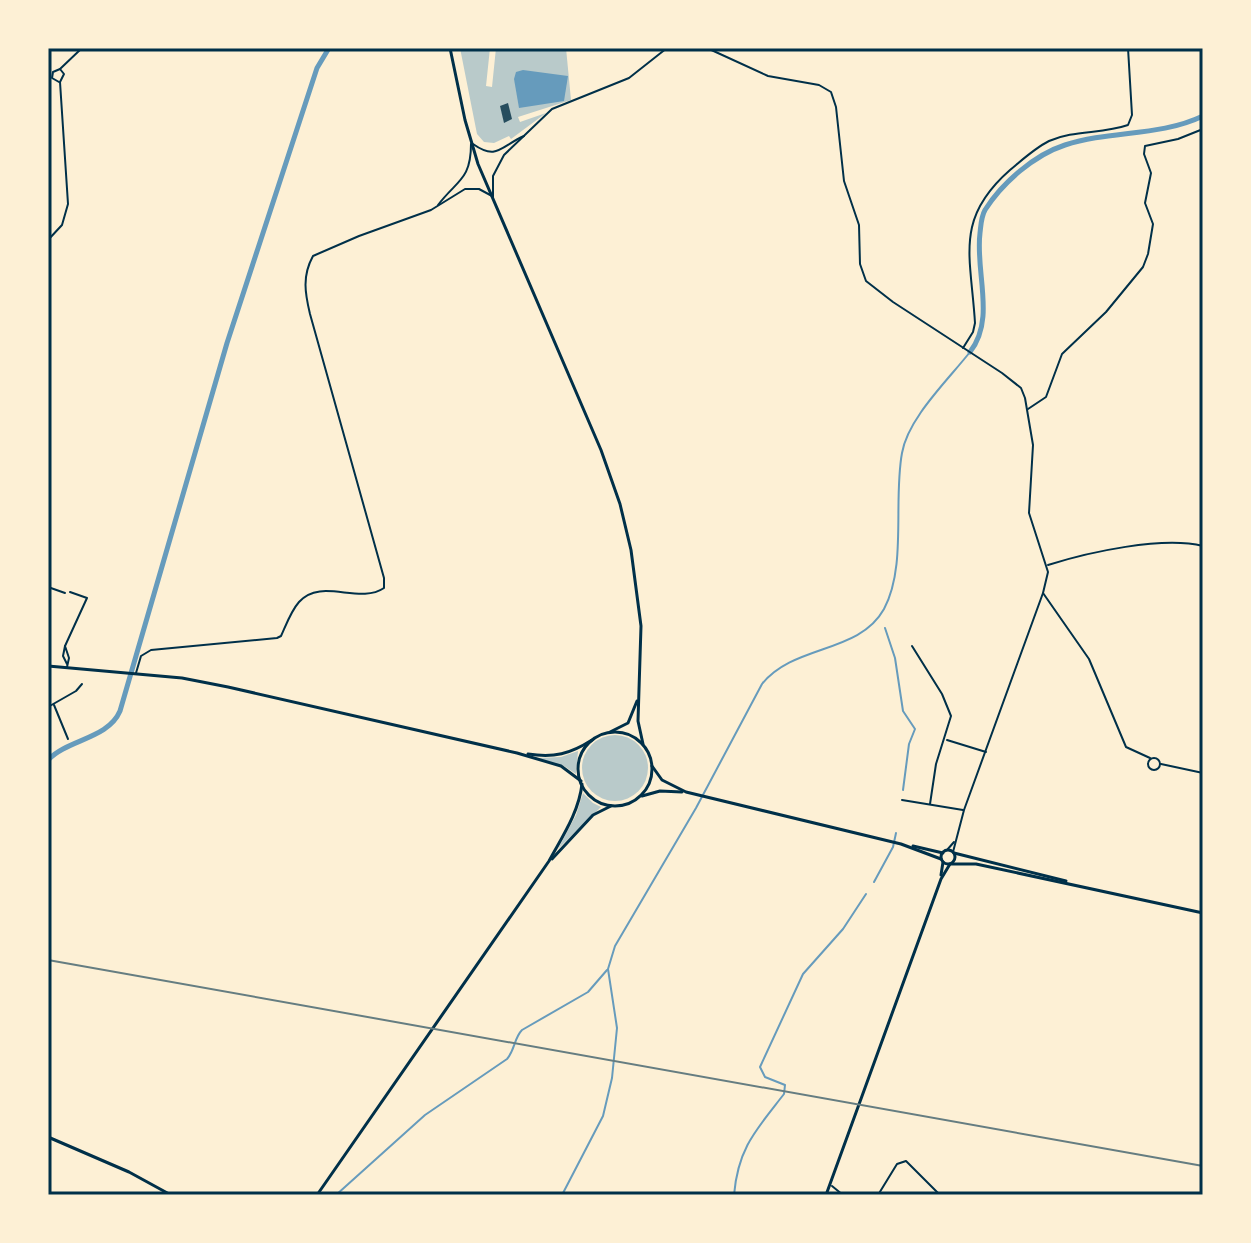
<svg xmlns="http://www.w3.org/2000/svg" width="1251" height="1243" viewBox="0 0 1251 1243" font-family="'Titillium Web',sans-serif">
  <rect width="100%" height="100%" fill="#fdf0d5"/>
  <g fill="#b9caca">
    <polygon points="460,48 490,48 486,86 492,87 496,48 566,48 571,100 518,117 520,122 546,113 511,139 509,136 494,143 484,142 477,134"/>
    <circle cx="615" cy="768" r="33"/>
    <polygon points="578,751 576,774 564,766 537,758 561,757"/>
    <polygon points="583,793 593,803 601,807 558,849 576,815"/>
  </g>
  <polygon fill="#669bbc" points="523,70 568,76 564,101 519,108 514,79 516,72"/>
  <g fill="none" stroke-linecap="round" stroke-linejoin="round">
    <g stroke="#669bbc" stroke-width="2">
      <polyline points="885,628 895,658 903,711 915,729 909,744 903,790"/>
      <polyline points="874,882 893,847 896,833"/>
      <path d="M336,1195L425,1115L507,1059C515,1050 514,1038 522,1030L588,992L607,970"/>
      <path d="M562,1195L603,1116L612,1078L617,1028L608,969L615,946L696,808L762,684C794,644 859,654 884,609C907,566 893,501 902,453C908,418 948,380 970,352"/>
      <path d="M734,1195C738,1148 756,1130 784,1094L785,1085L765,1077L760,1067L803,974L843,929L866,894"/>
    </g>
    <g stroke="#669bbc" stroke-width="5">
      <path d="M970,352C996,319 975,272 980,233C981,225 981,217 985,210C1002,183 1034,155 1065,145C1111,130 1159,137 1203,116"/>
      <path d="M48,760C68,739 108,739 120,711L227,343L317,68L329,48"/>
    </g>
  </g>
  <polygon fill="#264d5e" points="508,103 512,119 504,123 500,106"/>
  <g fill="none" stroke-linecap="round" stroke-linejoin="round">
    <g stroke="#003049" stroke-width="2">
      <polyline points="707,48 768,76 819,85 831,92 836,107 844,181 859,225 860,264 866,281 893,302 1002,373 1021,388 1025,398 1033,445 1029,513 1048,572 1043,593 964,810 953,852"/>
      <polyline points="59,82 52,78 53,72 60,69 82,48"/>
      <path d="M473,144C497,161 501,146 524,136"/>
      <polyline points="493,197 493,176 504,155 552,109 629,78 667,48"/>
      <path d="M438,205C457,180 471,180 471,144"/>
      <polyline points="48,240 62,225 68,204 60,82 64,74 60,69"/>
      <path d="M963,348L973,332L975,323C971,256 954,219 1010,170C1022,160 1035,148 1049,141C1074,130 1102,134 1128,125L1132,115L1128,48"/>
      <polyline points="1028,409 1046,397 1062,354 1106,312 1143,267 1148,254 1153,224 1145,203 1151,173 1144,154 1145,146 1178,139 1203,129"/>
      <path d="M1048,565C1089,552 1162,536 1203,546"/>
      <polyline points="48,587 65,593"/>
      <polyline points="1043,593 1089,659 1126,747 1150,758"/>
      <polyline points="65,646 87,598 70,592"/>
      <polyline points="912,646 942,694 951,716 936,764 930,804"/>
      <polyline points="67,667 69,658 65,646 63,656 67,664"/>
      <path d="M136,673L141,656L151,650L277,638L281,636C286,625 291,611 299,602C321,577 359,605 384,588V578L310,314C305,293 302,276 313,256L359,236L431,210L465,189H479L492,196"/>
      <polyline points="54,705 68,739"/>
      <polyline points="48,707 76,691 82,684"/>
      <polyline points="947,740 986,752"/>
      <circle cx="1154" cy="764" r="6"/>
      <polyline points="1161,764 1203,773"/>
      <polyline points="902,800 963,810"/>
      <polyline points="947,850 954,842"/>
      <polyline points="832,1186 843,1195"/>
      <polyline points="878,1195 897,1164 906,1161 940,1195"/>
    </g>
    <g stroke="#003049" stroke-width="3">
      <polyline points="941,875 943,862"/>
      <polyline points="48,1137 129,1172 171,1195"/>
      <polyline points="826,1195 941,879 950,864"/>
    </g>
    <g stroke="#003049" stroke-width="3">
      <polyline points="450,48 465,120 478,164 601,450 620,504 631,550 641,626 638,721 643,744"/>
      <polyline points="48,666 182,678 228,687 517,753 561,766 581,781"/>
      <polyline points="610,732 628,723 637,701"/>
      <path d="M528,754C554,758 570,754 592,740"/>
    </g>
    <g stroke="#003049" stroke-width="3">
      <circle cx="615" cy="769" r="37"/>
      <polyline points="652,766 662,780 686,792 901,844 941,859"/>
      <polyline points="642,796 660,791 682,792"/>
      <polyline points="913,846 943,853"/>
      <circle cx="948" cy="857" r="7"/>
      <polyline points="954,853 1066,881"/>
      <polyline points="552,859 593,815 611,806"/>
      <polyline points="951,864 976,864 1203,913"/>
      <path d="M317,1195L549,861C562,837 579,812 582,784"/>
    </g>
    <polyline stroke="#657d81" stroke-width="2" points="48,960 1203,1166"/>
  </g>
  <rect width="1251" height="1243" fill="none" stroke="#fdf0d5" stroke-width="100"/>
  <rect x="50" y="50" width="1151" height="1143" fill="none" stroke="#003049" stroke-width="3"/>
</svg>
